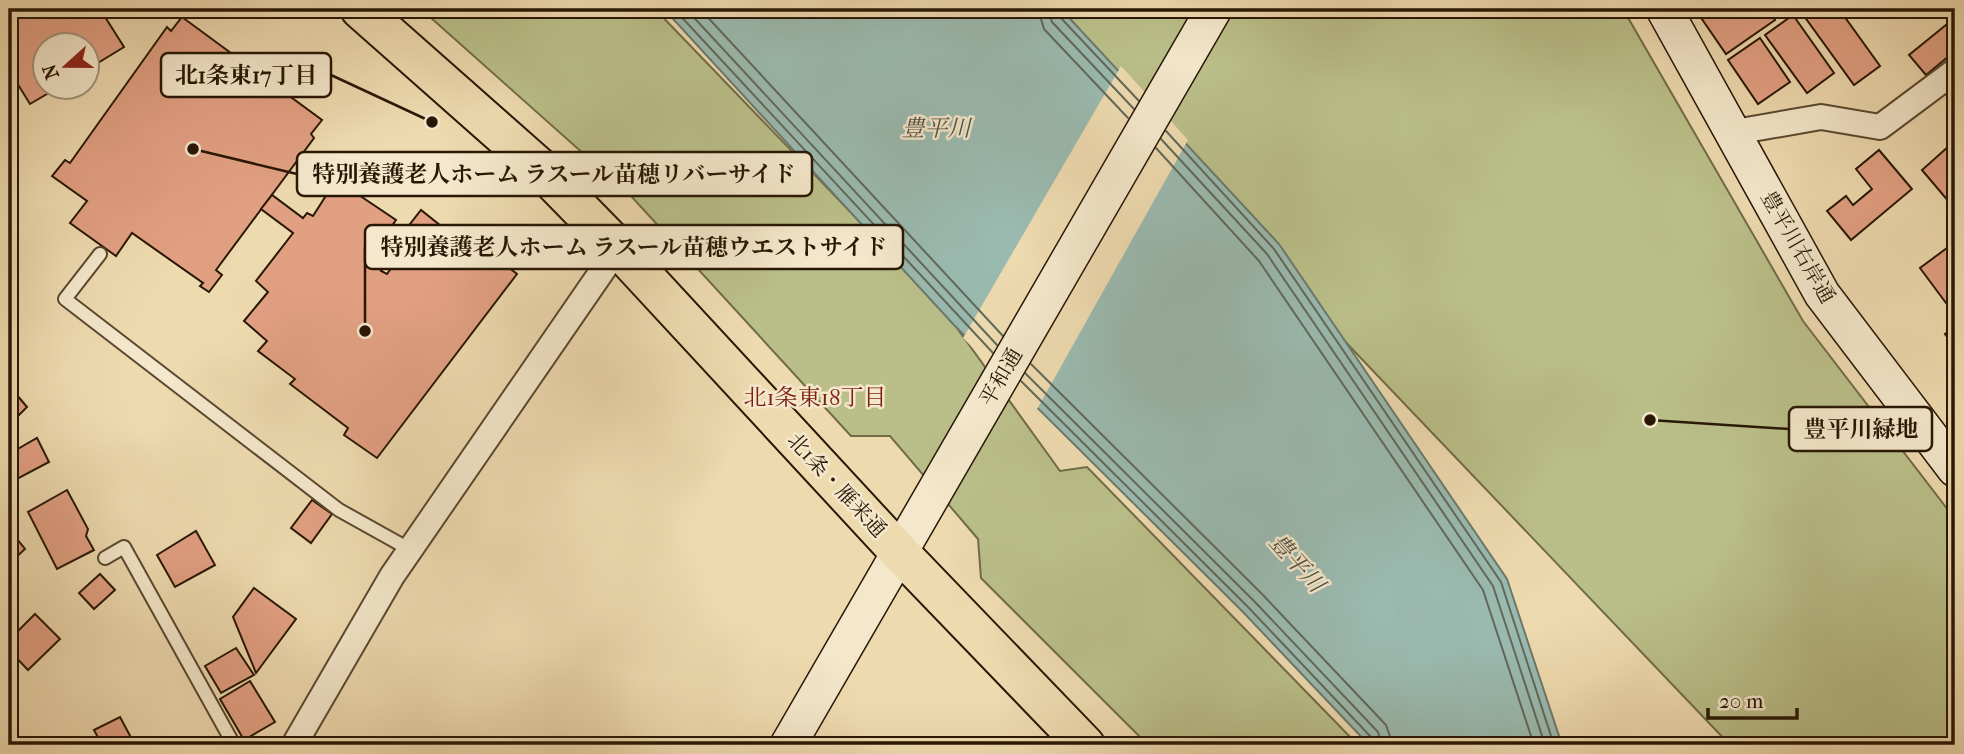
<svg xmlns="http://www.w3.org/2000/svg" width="1964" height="754" viewBox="0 0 1964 754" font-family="'IM FELL French Canon','Noto Serif JP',serif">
  <rect width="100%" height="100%" fill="#eedaaf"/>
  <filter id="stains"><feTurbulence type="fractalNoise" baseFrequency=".00286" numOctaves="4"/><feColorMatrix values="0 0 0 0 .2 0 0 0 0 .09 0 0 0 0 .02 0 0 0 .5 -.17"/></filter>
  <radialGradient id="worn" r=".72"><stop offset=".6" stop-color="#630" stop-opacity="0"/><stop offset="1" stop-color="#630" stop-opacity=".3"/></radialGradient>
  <g fill="#babf89" stroke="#716b47" stroke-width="2">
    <polygon points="421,9 655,9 941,306 1060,471 1087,467 1358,745 1148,745 981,578 978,539 890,436 851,436 631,196"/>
    <polygon points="1014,9 1623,9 1803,321 1955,519 1955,745 1730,745 1314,309"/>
  </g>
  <polygon fill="#9abab0" stroke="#6c796c" stroke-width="2" points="664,9 1061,9 1279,244 1507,579 1562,745 1369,745 1243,612 954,325"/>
  <polygon fill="#eedaaf" points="1121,66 1188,140 1036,411 963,338"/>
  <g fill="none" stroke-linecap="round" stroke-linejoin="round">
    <g stroke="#61685a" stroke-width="2">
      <polyline points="674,9 993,353"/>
      <polyline points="686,9 997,345"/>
      <polyline points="700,9 1003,336"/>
      <polyline points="1038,9 1044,29 1128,118"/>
      <polyline points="1048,9 1052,22 1134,109"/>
      <polyline points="1057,9 1059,16 1139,101"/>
      <polyline points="1166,131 1274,249 1501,582 1554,745"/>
      <polyline points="1161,139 1267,254 1493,586 1545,745"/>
      <polyline points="1156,148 1259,261 1483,590 1534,745"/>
      <polyline points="1031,364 1262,594 1386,725 1393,745"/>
      <polyline points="1025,373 1254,601 1378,732 1382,745"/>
      <polyline points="1021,381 1248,607 1371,737 1374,745"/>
    </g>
  </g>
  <g fill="#e2a083" stroke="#281705" stroke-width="2">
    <polygon points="9,9 100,9 124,47 88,69 88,46 46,46 46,88 57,88 30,104 9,70"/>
    <polygon points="1695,9 1768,9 1775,20 1726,54"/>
    <polygon points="1799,9 1839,9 1880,66 1854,85"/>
    <polygon points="1941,9 1955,9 1955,27"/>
    <polygon points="1793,15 1834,73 1807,93 1765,35"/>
    <polygon points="182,17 322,120 311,134 314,138 216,270 222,275 209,292 200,286 203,283 132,233 116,256 70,223 87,201 52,176 65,160 70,163 167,27 171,31"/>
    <polygon points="1946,25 1955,37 1955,51 1926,75 1909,55"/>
    <polygon points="1760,38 1790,82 1758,104 1728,60"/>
    <polygon points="1949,146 1955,153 1955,209 1922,170"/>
    <polygon points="1879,150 1912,189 1851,240 1827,211 1846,196 1853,205 1872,189 1856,169"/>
    <polygon points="344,185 396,220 377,247 373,243 368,251 386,265 381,271 387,274 406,247 401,243 407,236 403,233 421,210 476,254 483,247 517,274 377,458 344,435 348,428 290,384 295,379 258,351 267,341 244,321 268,292 256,281 293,233 261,209 272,195 303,218 307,213 313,216 329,191 335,195"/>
    <polygon points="1955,242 1955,297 1946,303 1920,268"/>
    <polygon points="1955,327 1955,348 1945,334"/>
    <polygon points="11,388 27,407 9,425 9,390"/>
    <polygon points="37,438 49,462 17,479 9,465 9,454"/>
    <polygon points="67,490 88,529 86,536 94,550 57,569 28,512"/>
    <polygon points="312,500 332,514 311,543 291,528"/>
    <polygon points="9,529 25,549 9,564"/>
    <polygon points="196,531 215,565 175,587 157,555"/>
    <polygon points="100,574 115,590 94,609 79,593"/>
    <polygon points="254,588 296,619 256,673 233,617"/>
    <polygon points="35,614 60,639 28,670 9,650 9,640"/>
    <polygon points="236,648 254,675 221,693 205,666"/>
    <polygon points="250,681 275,722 244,740 220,699"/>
    <polygon points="120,717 135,745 102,745 94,730"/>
  </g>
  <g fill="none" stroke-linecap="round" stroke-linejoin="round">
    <defs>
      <g id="lane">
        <polyline points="100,254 65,299 339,510 409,549"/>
        <polyline points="105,558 124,547 234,745"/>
      </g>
      <g id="street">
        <polyline points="1735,132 1821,117 1880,127 1955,71"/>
        <polyline points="294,745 392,576 618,248"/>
      </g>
      <g id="secondary">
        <polyline points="1664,9 1822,294 1955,469"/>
        <polyline points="788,745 1214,9"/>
      </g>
      <polyline id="highway" points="360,9 541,169 618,248 901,554 1085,745"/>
    </defs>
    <use href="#lane" stroke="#5a4830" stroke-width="16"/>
    <use href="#street" stroke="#5a4830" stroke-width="28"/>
    <use href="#secondary" stroke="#281705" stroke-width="38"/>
    <use href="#highway" stroke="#281705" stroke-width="42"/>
    <use href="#lane" stroke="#f4e7cb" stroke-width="12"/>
    <use href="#street" stroke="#f4e7cb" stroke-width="24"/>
    <use href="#secondary" stroke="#f4e7cb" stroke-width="35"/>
    <use href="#highway" stroke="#eedaaf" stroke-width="38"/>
  </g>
  <g text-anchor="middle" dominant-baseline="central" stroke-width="5" stroke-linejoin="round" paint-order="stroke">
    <g font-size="21" fill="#281705" stroke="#f4e7cb">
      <text transform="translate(1798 247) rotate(60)">豊平川右岸通</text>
      <text transform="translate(1001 377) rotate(-60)">平和通</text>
      <text transform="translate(837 485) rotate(47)">北1条・雁来通</text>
    </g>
    <g font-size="23" font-style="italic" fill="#505041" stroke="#f4e7cb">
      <text x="936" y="128">豊平川</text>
      <text transform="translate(1297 563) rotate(48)">豊平川</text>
    </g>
    <g font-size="23" fill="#7a1f14" stroke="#f4e7cb">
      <text x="815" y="397">北1条東18丁目</text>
    </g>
  </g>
  <path fill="none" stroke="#281705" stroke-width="2.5" d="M432 122L331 75M193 149L297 174M365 331L365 247M1650 420L1789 429"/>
  <g fill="#281705" stroke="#f4e7cb" stroke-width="2.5">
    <circle cx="432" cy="122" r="7"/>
    <circle cx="193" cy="149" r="7"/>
    <circle cx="365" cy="331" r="7"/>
    <circle cx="1650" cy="420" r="7"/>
  </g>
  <g fill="#f4e7cb" stroke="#281705" stroke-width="2.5">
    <rect x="161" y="53" width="170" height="44" rx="7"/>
    <rect x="297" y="152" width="515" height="44" rx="7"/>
    <rect x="365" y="225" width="538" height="44" rx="7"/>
    <rect x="1789" y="407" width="143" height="44" rx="7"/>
  </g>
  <g font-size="23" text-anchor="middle" font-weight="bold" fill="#281705">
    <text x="246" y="83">北1条東17丁目</text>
    <text x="554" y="182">特別養護老人ホーム ラスール苗穂リバーサイド</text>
    <text x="634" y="255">特別養護老人ホーム ラスール苗穂ウエストサイド</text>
    <text x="1861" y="437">豊平川緑地</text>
  </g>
  <rect width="1964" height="754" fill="none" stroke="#eedaaf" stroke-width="35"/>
  <rect x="10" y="10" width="1943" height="733" fill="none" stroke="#281705" stroke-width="3.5"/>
  <rect x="18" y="18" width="1929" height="719" fill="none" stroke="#281705" stroke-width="2"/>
  <g transform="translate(66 66) rotate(249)"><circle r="33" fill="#f4e7cb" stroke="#a2947c" stroke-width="2"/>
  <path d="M0-5L12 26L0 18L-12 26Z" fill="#8f2418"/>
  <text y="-10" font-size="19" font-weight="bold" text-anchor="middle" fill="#281705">N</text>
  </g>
  <path d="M1708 708v10h89v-10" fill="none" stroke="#281705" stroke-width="3.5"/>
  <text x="1719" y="708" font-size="21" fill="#281705" stroke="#f4e7cb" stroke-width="5" paint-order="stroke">20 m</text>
  <rect width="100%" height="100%" filter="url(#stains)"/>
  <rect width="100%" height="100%" fill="url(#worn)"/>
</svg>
